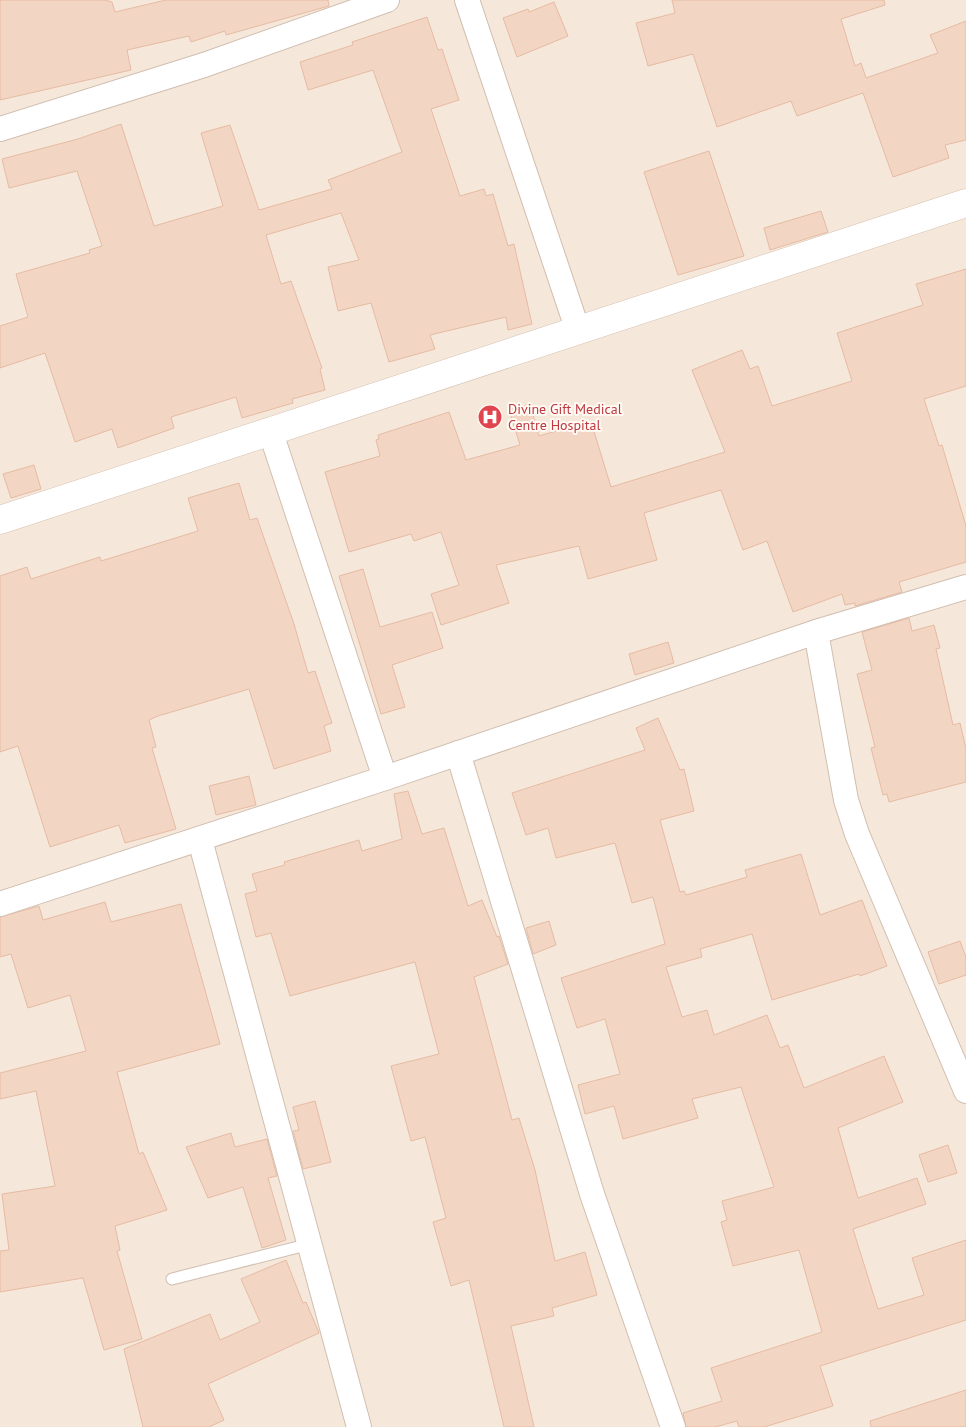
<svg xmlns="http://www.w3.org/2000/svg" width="966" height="1427" viewBox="0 0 966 1427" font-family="'PT Sans',sans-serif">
  <rect width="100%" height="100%" fill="#fdf6ec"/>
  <rect fill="#f5e8da" x="0" y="0" width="966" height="1427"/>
  <g fill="#f3d5c3" stroke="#e6bba3">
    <polygon points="0,0 105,0 112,2 115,12 166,0 328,0 329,6 226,35 225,31 191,42 189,36 127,50 131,70 0,100"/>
    <polygon points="672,0 884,0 885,5 841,19 855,66 861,63 866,78 938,53 930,35 966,21 966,140 945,145 949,158 893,177 863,93 797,116 791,101 717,127 693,54 648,66 636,23 675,13"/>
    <polygon points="554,2 568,36 517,57 503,18 528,9 529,12"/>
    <polygon points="427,17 438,50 442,49 459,100 431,109 460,196 484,189 486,196 493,194 508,246 514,244 532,324 508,330 506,317 430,335 435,349 389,362 371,303 338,311 328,267 359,260 341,213 266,235 281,284 291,281 322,368 320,369 325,390 292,399 293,403 242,418 236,397 171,417 174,428 118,448 112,429 75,442 45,353 0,368 0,326 28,317 16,274 90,253 89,250 102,246 77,171 9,188 2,159 78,139 121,124 154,226 223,206 201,133 230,125 259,210 332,189 328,180 402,152 373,70 308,90 300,62 353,45 352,42"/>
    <polygon points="709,151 744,256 678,275 644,172"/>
    <polygon points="821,211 828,232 770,250 764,228"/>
    <polygon points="966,269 966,386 924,399 939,446 942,445 966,526 966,562 899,582 902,592 855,606 855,603 845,605 842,594 793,612 767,541 743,550 721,490 644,513 657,560 588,579 579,546 496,565 509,603 441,625 431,594 459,585 441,532 414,541 411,534 349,552 325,472 380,456 376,440 379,439 378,435 449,412 466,460 520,445 509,410 530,404 539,436 576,425 577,429 592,425 611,487 725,452 692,370 742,350 750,369 758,366 772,406 852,381 837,333 923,305 916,284"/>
    <polygon points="34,465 41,489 11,498 3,474"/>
    <polygon points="239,483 250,520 257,518 294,624 308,673 315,671 332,723 324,726 331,751 274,769 249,689 158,716 149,720 156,747 152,748 176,829 125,843 119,825 50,847 18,746 0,752 0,576 27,567 31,579 100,557 101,561 198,531 188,498"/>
    <polygon points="363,569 380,627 432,612 443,648 392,665 405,707 381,714 339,576"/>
    <polygon points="909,618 912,631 934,625 940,648 936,649 953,725 960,723 966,749 966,782 889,802 887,794 883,795 871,748 875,747 857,674 872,670 862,632"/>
    <polygon points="668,642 674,663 635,675 629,654"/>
    <polygon points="658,718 680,770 684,769 694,811 660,820 680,892 684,891 686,895 747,877 745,870 801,854 820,915 862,900 887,966 860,976 859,974 772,1000 752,934 700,949 702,957 666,967 682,1017 707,1010 714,1035 767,1015 780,1048 788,1045 804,1088 884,1056 903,1102 838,1128 858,1198 917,1178 926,1204 853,1229 878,1309 924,1295 912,1258 966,1240 966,1320 820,1366 833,1406 764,1427 739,1427 737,1421 715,1427 686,1427 683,1413 722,1401 711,1368 822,1332 799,1250 733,1266 721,1222 727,1220 722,1201 774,1187 741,1087 692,1099 698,1118 623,1139 614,1106 585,1114 578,1085 620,1074 605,1019 577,1028 561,978 665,944 653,897 632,903 615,843 556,858 548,828 526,835 512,793 645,750 636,728"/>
    <polygon points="249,776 256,805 216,815 209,786"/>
    <polygon points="408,791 422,834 444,828 468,906 482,900 497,937 499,936 508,964 474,977 512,1120 519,1118 535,1170 555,1261 585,1252 597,1295 552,1308 554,1316 511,1326 534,1427 504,1427 469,1280 451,1286 433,1222 446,1218 425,1137 411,1141 391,1066 439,1054 415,962 290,996 271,933 256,937 245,894 257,891 252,874 285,865 284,862 359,840 362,851 402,839 394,794"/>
    <polygon points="105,902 111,922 181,904 220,1044 117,1072 139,1154 143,1152 167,1210 115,1226 120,1250 117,1251 142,1339 104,1350 83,1278 0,1292 0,1251 9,1250 2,1194 55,1186 36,1091 0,1099 0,1073 86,1051 70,995 28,1008 11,954 0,957 0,917 39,906 43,920"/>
    <polygon points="549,921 556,945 533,954 526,928"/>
    <polygon points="960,941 966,957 966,975 939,984 928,952"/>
    <polygon points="315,1101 331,1162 303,1169 293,1131 299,1130 293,1107"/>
    <polygon points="231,1133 235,1147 267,1139 277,1176 268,1178 286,1240 262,1248 243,1187 208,1198 186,1147"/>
    <polygon points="948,1145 957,1173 928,1182 919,1155"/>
    <polygon points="286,1260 303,1303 306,1302 319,1333 208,1384 224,1420 209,1427 143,1427 124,1349 210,1314 220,1340 260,1322 241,1279"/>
    <polygon points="966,1390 966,1427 871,1427 870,1421"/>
  </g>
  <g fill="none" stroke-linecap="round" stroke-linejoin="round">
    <defs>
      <polyline id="lane" points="172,1279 310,1244"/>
      <g id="street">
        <polyline points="467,0 578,331"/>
        <polyline points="0,129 204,65 387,0"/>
        <polyline points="270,430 385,778"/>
        <polyline points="816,632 846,800 857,834 966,1091"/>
        <polyline points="458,753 592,1194 673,1427"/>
        <polyline points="200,840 359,1427"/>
        <polyline points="0,904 385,778 816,632 966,587"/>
      </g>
      <polyline id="secondary" points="0,520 966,203"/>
    </defs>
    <use href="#lane" stroke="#d1beb0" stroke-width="13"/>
    <use href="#street" stroke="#d1beb0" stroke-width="26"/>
    <use href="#secondary" stroke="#d6c0b0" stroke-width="29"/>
    <use href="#lane" stroke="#fff" stroke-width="11"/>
    <use href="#street" stroke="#fff" stroke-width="24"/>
    <use href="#secondary" stroke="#fff" stroke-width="28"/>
  </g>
  <defs>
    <symbol id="hospital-disc" viewBox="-11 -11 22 22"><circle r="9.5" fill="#e0444e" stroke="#fffaf3"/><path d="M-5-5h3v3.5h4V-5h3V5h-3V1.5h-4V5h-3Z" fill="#fff"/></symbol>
  </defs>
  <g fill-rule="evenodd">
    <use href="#hospital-disc" x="476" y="403" width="28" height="28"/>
  </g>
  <g text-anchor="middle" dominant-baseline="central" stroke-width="4" stroke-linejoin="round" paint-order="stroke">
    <g font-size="14" fill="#be3a42" stroke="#fffaf3" text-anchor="start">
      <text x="508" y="409">Divine Gift Medical<tspan x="508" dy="16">Centre Hospital</tspan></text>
    </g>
  </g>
</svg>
